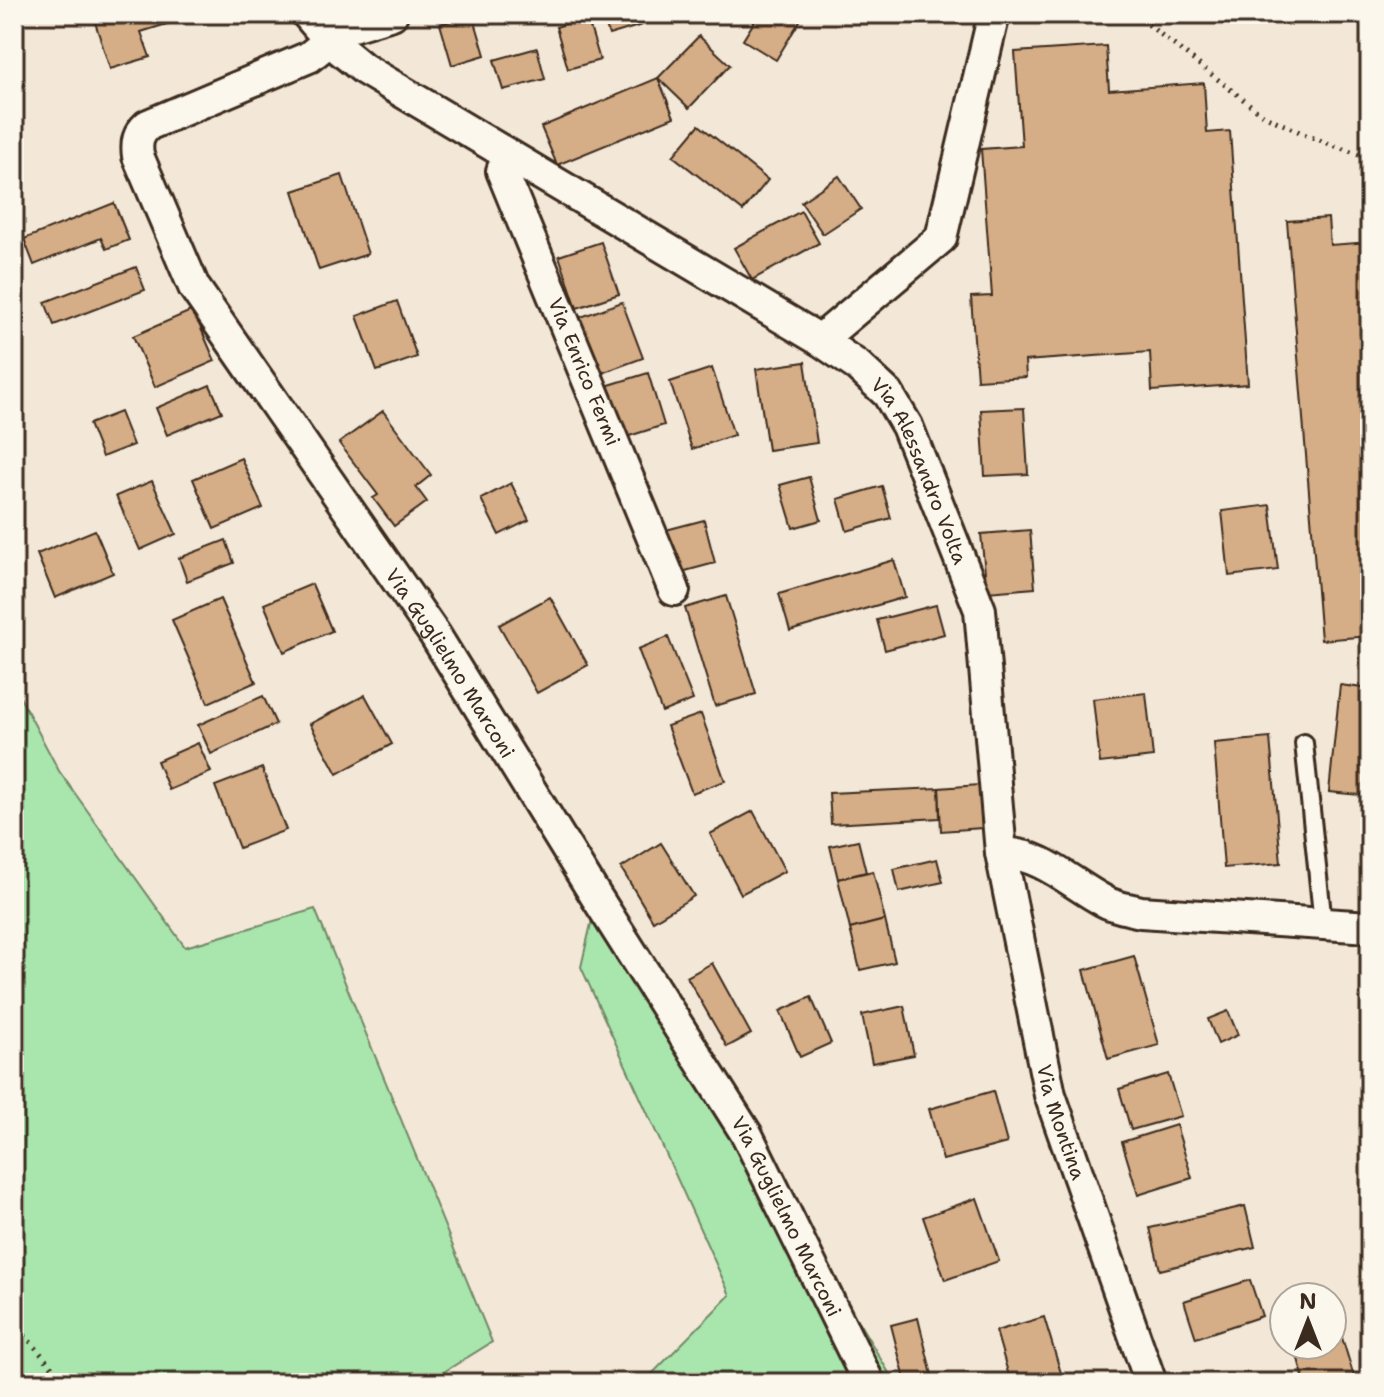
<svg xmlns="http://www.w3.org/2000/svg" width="1384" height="1397" viewBox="0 0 1384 1397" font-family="'Shantell Sans',sans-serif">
  <rect width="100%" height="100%" fill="#f3e8d8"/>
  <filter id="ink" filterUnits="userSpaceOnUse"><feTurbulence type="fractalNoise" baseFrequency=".0125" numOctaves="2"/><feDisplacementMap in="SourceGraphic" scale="16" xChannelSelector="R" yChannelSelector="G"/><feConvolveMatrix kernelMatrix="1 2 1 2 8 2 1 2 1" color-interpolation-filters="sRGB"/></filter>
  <g filter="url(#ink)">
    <g fill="#a8e6ad" stroke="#728866" stroke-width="2">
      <polygon points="14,686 59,771 185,947 315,909 492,1342 426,1383 14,1383"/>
      <polygon points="597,898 747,1135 895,1383 766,1383 763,1381 760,1383 643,1383 730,1295 581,967"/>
    </g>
    <g fill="#d5ad86" stroke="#3b2a1e" stroke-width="2">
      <polygon points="99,14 199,14 141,32 150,57 110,69 93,16"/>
      <polygon points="602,14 639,14 642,25 609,35"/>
      <polygon points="759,14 804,14 776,60 743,40"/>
      <polygon points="473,15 485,55 452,65 440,24"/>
      <polygon points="587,17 600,60 568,69 556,27"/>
      <polygon points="699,36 730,65 689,108 658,78"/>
      <polygon points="1106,46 1109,90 1204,83 1207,133 1230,131 1248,384 1152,391 1150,352 1025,361 1026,377 977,380 971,297 992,296 981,149 1022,146 1015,52"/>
      <polygon points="537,48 545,79 503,90 494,60"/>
      <polygon points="658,78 674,117 557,165 541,127"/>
      <polygon points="699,125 768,180 743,211 673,156"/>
      <polygon points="342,175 368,254 319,270 293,191"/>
      <polygon points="839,176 861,209 823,234 801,202"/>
      <polygon points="114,203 129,240 106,249 101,238 34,265 24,239"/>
      <polygon points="801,211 819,243 752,280 734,248"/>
      <polygon points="1328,218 1330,245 1370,242 1370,636 1321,640 1287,221"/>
      <polygon points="601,242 619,294 577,308 559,256"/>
      <polygon points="136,267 145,290 54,325 45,302"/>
      <polygon points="397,301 417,357 377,371 357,316"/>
      <polygon points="622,302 643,358 599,374 578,318"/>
      <polygon points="193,310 215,361 155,387 133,336"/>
      <polygon points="805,362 817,443 768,450 756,369"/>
      <polygon points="712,368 734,435 692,449 670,382"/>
      <polygon points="648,373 664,425 623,438 606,386"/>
      <polygon points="210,385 222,412 167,435 156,408"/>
      <polygon points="1024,408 1028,474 985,476 981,410"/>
      <polygon points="383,411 431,475 416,487 427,502 394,526 373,498 378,495 339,443"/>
      <polygon points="120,412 133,445 102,457 89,424"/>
      <polygon points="241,458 263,508 214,529 193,479"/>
      <polygon points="809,477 821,520 793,528 780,485"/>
      <polygon points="152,481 176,534 140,550 116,496"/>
      <polygon points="511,483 529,520 499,535 481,499"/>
      <polygon points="882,486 891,518 847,531 838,499"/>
      <polygon points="1270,505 1278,570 1229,576 1222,511"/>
      <polygon points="704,520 715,563 674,574 662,531"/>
      <polygon points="95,530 113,573 55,598 37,554"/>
      <polygon points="1030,530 1035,588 987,592 981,534"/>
      <polygon points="226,540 234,563 187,581 179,558"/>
      <polygon points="894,560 905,597 790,631 779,594"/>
      <polygon points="312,584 332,631 284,652 264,604"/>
      <polygon points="726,596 756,694 715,706 685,608"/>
      <polygon points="550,597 588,665 537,693 499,625"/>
      <polygon points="220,599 256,682 208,703 172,620"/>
      <polygon points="936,605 944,634 885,650 877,620"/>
      <polygon points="668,637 693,700 662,712 638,649"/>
      <polygon points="1340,685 1370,689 1370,796 1329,792"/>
      <polygon points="1146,693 1153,757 1100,763 1093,699"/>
      <polygon points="365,695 392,744 337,774 310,724"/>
      <polygon points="263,696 276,724 211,754 198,725"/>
      <polygon points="701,714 725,781 692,793 667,726"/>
      <polygon points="1270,738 1281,863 1224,868 1214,743"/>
      <polygon points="198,743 211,772 169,790 157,761"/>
      <polygon points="262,768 286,830 239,848 215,786"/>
      <polygon points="979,785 982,828 941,831 939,788"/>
      <polygon points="939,788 940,818 831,824 829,793"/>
      <polygon points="753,811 785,871 741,894 710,834"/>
      <polygon points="858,840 866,872 838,879 830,846"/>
      <polygon points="661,843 694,896 653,921 621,868"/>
      <polygon points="937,859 943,882 899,892 894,869"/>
      <polygon points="873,871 885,920 850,929 838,879"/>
      <polygon points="885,920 895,962 860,970 850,929"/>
      <polygon points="1134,956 1159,1045 1108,1059 1084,970"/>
      <polygon points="712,963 751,1034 727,1047 687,977"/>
      <polygon points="811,997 831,1043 800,1057 780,1011"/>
      <polygon points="904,1006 914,1055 872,1063 862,1015"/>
      <polygon points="1228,1011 1238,1035 1218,1044 1208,1019"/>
      <polygon points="1168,1074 1181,1116 1131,1130 1119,1089"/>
      <polygon points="993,1091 1007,1143 943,1160 929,1109"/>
      <polygon points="1176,1125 1192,1178 1138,1195 1122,1142"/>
      <polygon points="977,1198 999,1261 945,1280 923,1217"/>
      <polygon points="1245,1206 1255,1247 1160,1270 1150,1228"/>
      <polygon points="1250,1280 1262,1316 1196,1338 1184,1301"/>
      <polygon points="1044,1317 1064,1383 1011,1383 996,1331"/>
      <polygon points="918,1318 934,1383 906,1383 891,1325"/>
      <polygon points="1339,1328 1356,1383 1305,1383 1294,1345 1332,1345 1332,1330"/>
    </g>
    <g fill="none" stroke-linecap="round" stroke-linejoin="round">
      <defs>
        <polyline id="service" points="1304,743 1323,924"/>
        <g id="minor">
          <path id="s1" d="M307,14L331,42L364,69L820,340L858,366L888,394L907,426L980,610L1001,853L1050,1095L1151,1383"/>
          <path id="s2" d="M392,14L345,28L309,57L148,125C138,134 136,142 138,156L194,287L435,635L597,898L747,1135L869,1383"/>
          <path id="s3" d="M508,155L502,171L674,590"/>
          <polyline points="820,340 941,238 993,18"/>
          <path d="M1001,853C1041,853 1070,883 1104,901C1114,907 1129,909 1141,912L1370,927"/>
        </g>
      </defs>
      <use href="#service" stroke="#3b2a1e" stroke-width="22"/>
      <use href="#minor" stroke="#3b2a1e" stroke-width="36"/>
      <g stroke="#3b2a1e" stroke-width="5" stroke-dasharray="2 6" stroke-linecap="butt">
        <polyline points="1127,14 1141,19 1263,115 1306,135 1370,159"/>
        <polyline points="14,1323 66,1383"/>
      </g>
      <use href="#service" stroke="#fbf7ec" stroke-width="16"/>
      <use href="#minor" stroke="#fbf7ec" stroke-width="30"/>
    </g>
  </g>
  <g text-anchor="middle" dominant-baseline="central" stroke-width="8" stroke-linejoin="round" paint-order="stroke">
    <g font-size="20" fill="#3b2a1e" stroke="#fbf7ec">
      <text stroke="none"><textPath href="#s3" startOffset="234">Via Enrico Fermi</textPath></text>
      <text stroke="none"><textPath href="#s1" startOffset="780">Via Alessandro Volta</textPath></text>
      <text stroke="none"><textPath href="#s2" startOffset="902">Via Guglielmo Marconi</textPath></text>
      <text stroke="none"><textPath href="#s1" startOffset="1452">Via Montina</textPath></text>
      <text stroke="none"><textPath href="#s2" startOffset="1550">Via Guglielmo Marconi</textPath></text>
    </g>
  </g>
  <rect width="1384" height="1397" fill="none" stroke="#fbf7ec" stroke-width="48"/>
  <rect x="24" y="24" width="1336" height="1349" fill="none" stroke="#3b2a1e" stroke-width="3" filter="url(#ink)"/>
  <g transform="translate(1308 1321)"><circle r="38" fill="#fbf7ec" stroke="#aea59a" stroke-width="2"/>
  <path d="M0-6L14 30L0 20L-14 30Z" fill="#3b2a1e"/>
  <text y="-12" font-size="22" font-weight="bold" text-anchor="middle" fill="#3b2a1e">N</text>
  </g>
</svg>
